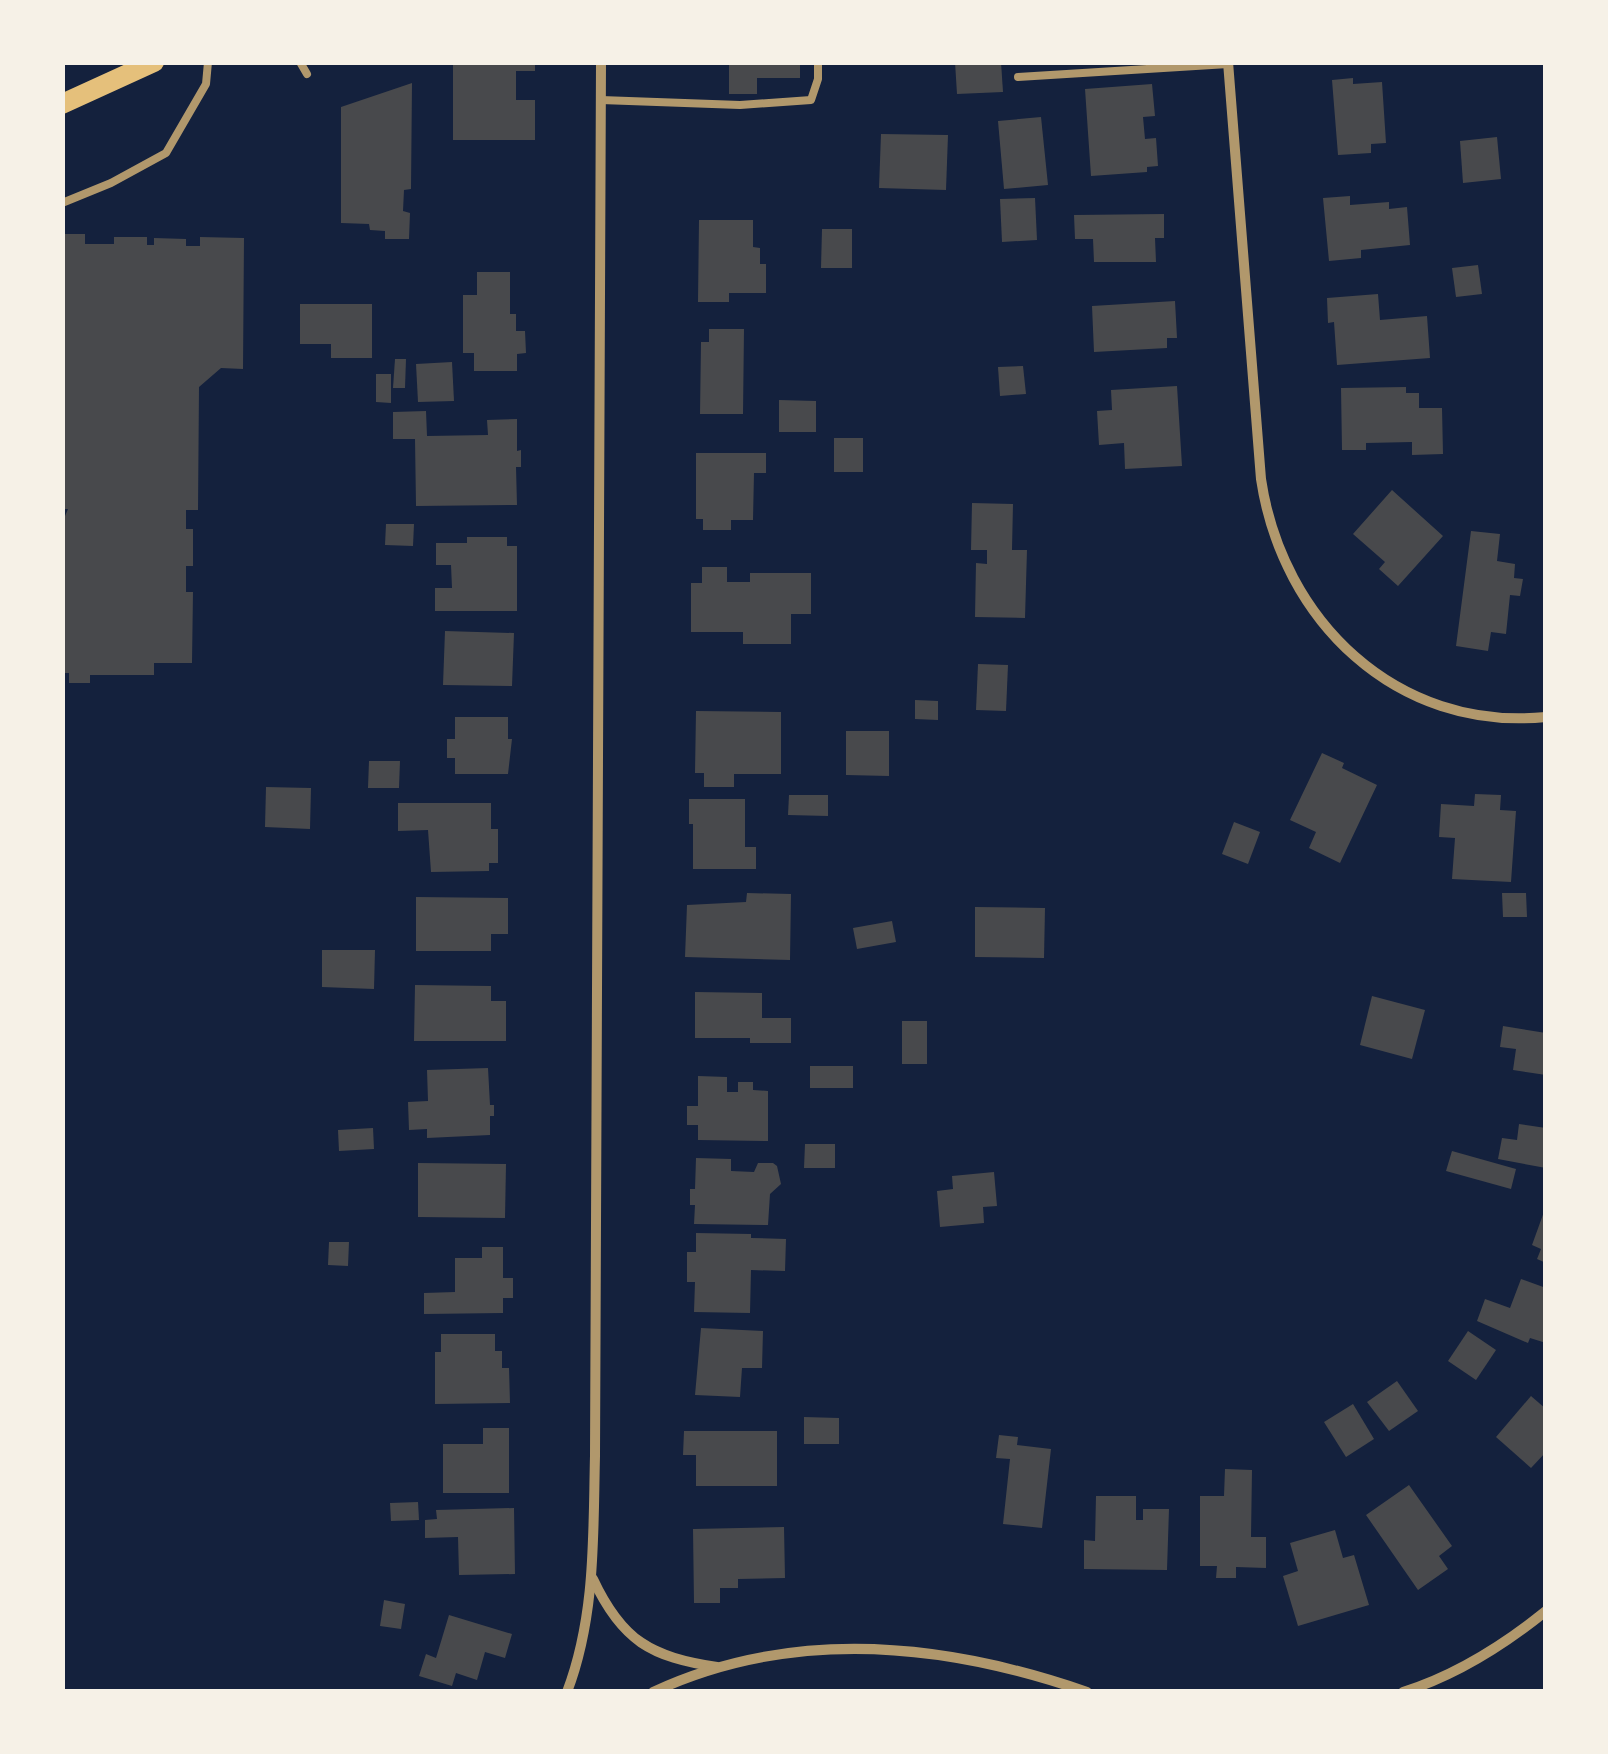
<svg xmlns="http://www.w3.org/2000/svg" width="1608" height="1754" viewBox="0 0 1608 1754" font-family="Barlow,sans-serif">
  <rect width="100%" height="100%" fill="#14213d"/>
  <g fill="#48494c">
    <polygon points="453,62 535,62 535,71 516,71 516,100 535,100 535,140 453,140"/>
    <polygon points="729,62 800,62 800,78 757,78 757,94 729,94"/>
    <polygon points="955,62 1001,62 1003,92 957,94"/>
    <polygon points="1353,78 1353,84 1382,82 1386,143 1371,144 1371,153 1338,155 1332,80"/>
    <polygon points="412,83 411,189 404,190 403,211 410,213 409,239 385,239 385,231 370,230 369,224 341,223 341,107"/>
    <polygon points="1152,84 1155,116 1143,117 1145,139 1156,138 1158,166 1147,167 1147,172 1091,176 1085,89"/>
    <polygon points="1041,117 1048,185 1004,189 998,121"/>
    <polygon points="881,134 948,135 946,190 879,188"/>
    <polygon points="1497,137 1501,179 1463,183 1460,141"/>
    <polygon points="1350,196 1350,205 1389,202 1389,209 1407,207 1410,245 1361,250 1361,258 1329,261 1323,198"/>
    <polygon points="1035,198 1037,240 1002,242 1000,199"/>
    <polygon points="1164,214 1164,238 1155,238 1156,262 1094,262 1093,239 1075,239 1074,215"/>
    <polygon points="699,220 753,220 753,247 760,248 760,264 766,264 766,293 729,293 729,302 698,302"/>
    <polygon points="822,229 852,229 852,268 821,268"/>
    <polygon points="62,234 85,234 85,244 114,244 114,237 147,237 147,245 154,245 154,238 186,239 186,246 200,246 200,237 244,238 243,369 221,368 199,387 198,510 186,510 186,529 193,529 193,566 186,566 186,592 193,592 192,663 154,663 154,675 90,675 90,683 69,683 69,673 62,673 62,523 68,509 63,509"/>
    <polygon points="1478,265 1482,294 1456,297 1452,268"/>
    <polygon points="477,272 510,272 510,314 516,314 516,331 525,331 526,353 517,354 517,371 474,371 474,353 463,353 463,295 477,295"/>
    <polygon points="1378,294 1380,320 1427,316 1430,358 1337,365 1334,322 1328,323 1327,298"/>
    <polygon points="1175,301 1177,338 1167,338 1167,348 1094,352 1092,306"/>
    <polygon points="300,304 372,304 372,358 331,358 331,344 300,344"/>
    <polygon points="709,329 744,329 743,414 700,414 701,342 709,342"/>
    <polygon points="395,359 406,359 405,388 393,388"/>
    <polygon points="452,362 454,401 418,402 416,364"/>
    <polygon points="1023,366 1026,394 1000,396 998,367"/>
    <polygon points="376,374 391,374 391,403 376,402"/>
    <polygon points="1177,386 1182,466 1125,469 1124,443 1099,445 1097,411 1112,410 1111,390"/>
    <polygon points="1406,387 1406,393 1419,393 1419,408 1442,408 1443,454 1412,455 1412,442 1366,443 1366,450 1342,450 1341,388"/>
    <polygon points="779,400 816,401 816,432 779,432"/>
    <polygon points="426,411 427,436 488,435 487,420 517,419 517,451 521,450 521,467 516,467 517,505 416,506 415,439 393,439 393,412"/>
    <rect x="834" y="438" width="29" height="34"/>
    <polygon points="696,453 766,453 766,473 754,473 753,520 731,520 731,530 703,530 703,519 696,519"/>
    <polygon points="1392,490 1443,536 1398,586 1379,569 1385,562 1353,534"/>
    <polygon points="972,503 1013,504 1012,550 1027,550 1025,618 975,617 976,563 987,564 987,550 971,550"/>
    <polygon points="386,524 414,524 413,546 385,545"/>
    <polygon points="1471,531 1500,534 1497,561 1515,564 1514,578 1523,579 1520,596 1510,595 1506,634 1491,632 1488,651 1456,646"/>
    <polygon points="467,537 507,537 507,546 517,546 517,611 435,611 435,588 452,588 451,565 436,565 436,543 467,543"/>
    <polygon points="702,567 727,567 727,582 750,582 750,573 811,573 811,614 791,614 791,644 743,644 743,632 691,632 691,583 702,583"/>
    <polygon points="445,631 514,633 512,686 443,685"/>
    <polygon points="978,664 1008,665 1006,711 976,710"/>
    <polygon points="915,700 938,701 938,720 915,719"/>
    <polygon points="696,711 781,712 781,774 734,774 734,787 704,787 704,773 695,773"/>
    <polygon points="455,717 508,717 508,739 512,739 508,774 455,774 455,758 447,758 447,739 455,739"/>
    <polygon points="846,731 889,731 889,776 846,775"/>
    <polygon points="1322,753 1344,763 1342,768 1377,785 1340,863 1309,848 1316,832 1290,820"/>
    <polygon points="369,761 400,761 399,788 368,788"/>
    <polygon points="266,787 311,788 310,829 265,827"/>
    <polygon points="1475,794 1501,795 1500,810 1516,811 1511,882 1452,879 1455,838 1439,837 1441,804 1474,806"/>
    <polygon points="789,795 828,795 828,816 788,815"/>
    <polygon points="689,799 745,799 745,847 756,847 756,869 693,869 693,824 689,824"/>
    <polygon points="398,803 491,803 491,829 498,829 498,863 489,863 489,871 431,872 428,830 398,831"/>
    <polygon points="1234,822 1260,832 1248,864 1222,854"/>
    <polygon points="747,893 791,894 790,960 685,957 687,905 746,902"/>
    <polygon points="1502,893 1526,893 1527,917 1503,917"/>
    <polygon points="416,897 508,898 508,934 491,934 491,951 416,951"/>
    <polygon points="975,907 1045,908 1044,958 975,957"/>
    <polygon points="892,921 896,942 857,949 853,928"/>
    <polygon points="322,950 375,950 374,989 322,987"/>
    <polygon points="415,985 491,986 491,1001 506,1001 506,1041 414,1041"/>
    <polygon points="695,992 762,993 762,1018 791,1018 791,1043 750,1043 750,1038 695,1038"/>
    <polygon points="1372,996 1425,1010 1412,1059 1360,1045"/>
    <rect x="902" y="1021" width="25" height="43"/>
    <polygon points="1503,1026 1546,1033 1546,1075 1513,1070 1516,1049 1500,1047"/>
    <rect x="810" y="1066" width="43" height="22"/>
    <polygon points="488,1068 490,1105 494,1105 494,1116 490,1116 490,1135 427,1138 427,1129 409,1130 408,1102 428,1101 427,1070"/>
    <polygon points="698,1076 727,1077 727,1092 738,1092 738,1082 753,1082 753,1090 768,1091 768,1141 698,1140 698,1125 687,1125 687,1106 698,1106"/>
    <polygon points="1519,1124 1546,1128 1546,1168 1498,1159 1502,1138 1517,1140"/>
    <polygon points="373,1128 374,1149 339,1151 338,1130"/>
    <polygon points="805,1144 835,1144 835,1168 804,1168"/>
    <polygon points="1452,1151 1516,1169 1511,1189 1446,1171"/>
    <polygon points="696,1158 731,1159 731,1171 754,1172 758,1163 773,1163 777,1166 781,1184 770,1194 768,1225 694,1224 695,1205 690,1205 690,1189 695,1189"/>
    <polygon points="418,1163 506,1164 505,1218 418,1217"/>
    <polygon points="994,1172 997,1206 983,1207 984,1223 940,1227 937,1191 953,1189 952,1176"/>
    <polygon points="1545,1209 1546,1209 1546,1263 1537,1259 1541,1249 1532,1245"/>
    <polygon points="696,1233 751,1234 751,1238 786,1239 785,1271 751,1270 750,1313 694,1312 695,1282 687,1282 687,1252 696,1252"/>
    <polygon points="329,1242 349,1242 348,1266 328,1265"/>
    <polygon points="482,1247 503,1247 503,1278 513,1278 513,1298 503,1298 503,1313 424,1314 424,1293 455,1292 455,1258 482,1258"/>
    <polygon points="1521,1279 1546,1288 1546,1343 1530,1338 1528,1343 1477,1321 1485,1299 1510,1308"/>
    <polygon points="701,1328 763,1331 762,1368 742,1368 740,1397 695,1395"/>
    <polygon points="1468,1331 1496,1350 1476,1380 1448,1361"/>
    <polygon points="441,1334 495,1334 495,1351 502,1351 502,1368 509,1368 510,1403 435,1404 435,1352 441,1352"/>
    <polygon points="1397,1381 1418,1411 1389,1431 1367,1402"/>
    <polygon points="1531,1396 1546,1409 1546,1452 1531,1468 1496,1437"/>
    <polygon points="1353,1404 1374,1439 1346,1457 1324,1422"/>
    <polygon points="804,1417 839,1418 839,1444 804,1444"/>
    <polygon points="483,1428 509,1428 509,1493 443,1493 443,1444 483,1444"/>
    <polygon points="684,1431 777,1431 777,1486 696,1486 696,1455 683,1455"/>
    <polygon points="999,1435 1018,1437 1017,1445 1051,1449 1042,1528 1003,1524 1010,1459 996,1458"/>
    <polygon points="1225,1469 1252,1470 1251,1537 1266,1537 1266,1568 1236,1567 1236,1578 1216,1578 1217,1566 1200,1566 1200,1496 1224,1496"/>
    <polygon points="1409,1485 1452,1546 1439,1556 1448,1569 1418,1590 1366,1515"/>
    <polygon points="1096,1496 1136,1496 1136,1520 1143,1520 1143,1509 1169,1509 1167,1570 1084,1569 1084,1540 1095,1541"/>
    <polygon points="418,1502 419,1520 391,1521 390,1503"/>
    <polygon points="514,1508 515,1574 459,1575 458,1537 425,1538 425,1520 437,1519 436,1510"/>
    <polygon points="784,1527 785,1578 738,1579 738,1588 720,1588 720,1603 694,1603 693,1529"/>
    <polygon points="1335,1530 1343,1558 1354,1555 1369,1605 1298,1626 1283,1576 1298,1571 1290,1543"/>
    <polygon points="384,1600 405,1604 401,1629 380,1626"/>
    <polygon points="449,1615 512,1634 505,1658 485,1652 477,1680 456,1673 452,1686 419,1676 426,1654 436,1658"/>
  </g>
  <g fill="none" stroke-linecap="round" stroke-linejoin="round">
    <g stroke="#b1986c" stroke-width="8">
      <polyline points="300,62 307,74"/>
      <polyline points="1018,77 1228,64"/>
      <polyline points="601,100 740,105 811,100 818,79 818,62"/>
      <polyline points="62,203 111,183 166,153 206,84 208,62"/>
    </g>
    <g stroke="#b1986c" stroke-width="10">
      <path d="M1228,62L1261,479C1282,620 1396,732 1546,717"/>
      <path d="M593,1579C622,1641 651,1657 717,1667"/>
      <path d="M567,1692C596,1616 593,1535 595,1456L601,62"/>
      <path d="M653,1692C793,1627 946,1643 1087,1692"/>
      <path d="M1403,1692C1454,1676 1505,1644 1546,1611"/>
    </g>
    <polyline stroke="#e5c07b" stroke-width="20" points="62,104 154,62"/>
  </g>
  <rect width="1608" height="1754" fill="none" stroke="#f6f1e7" stroke-width="130"/>
</svg>
